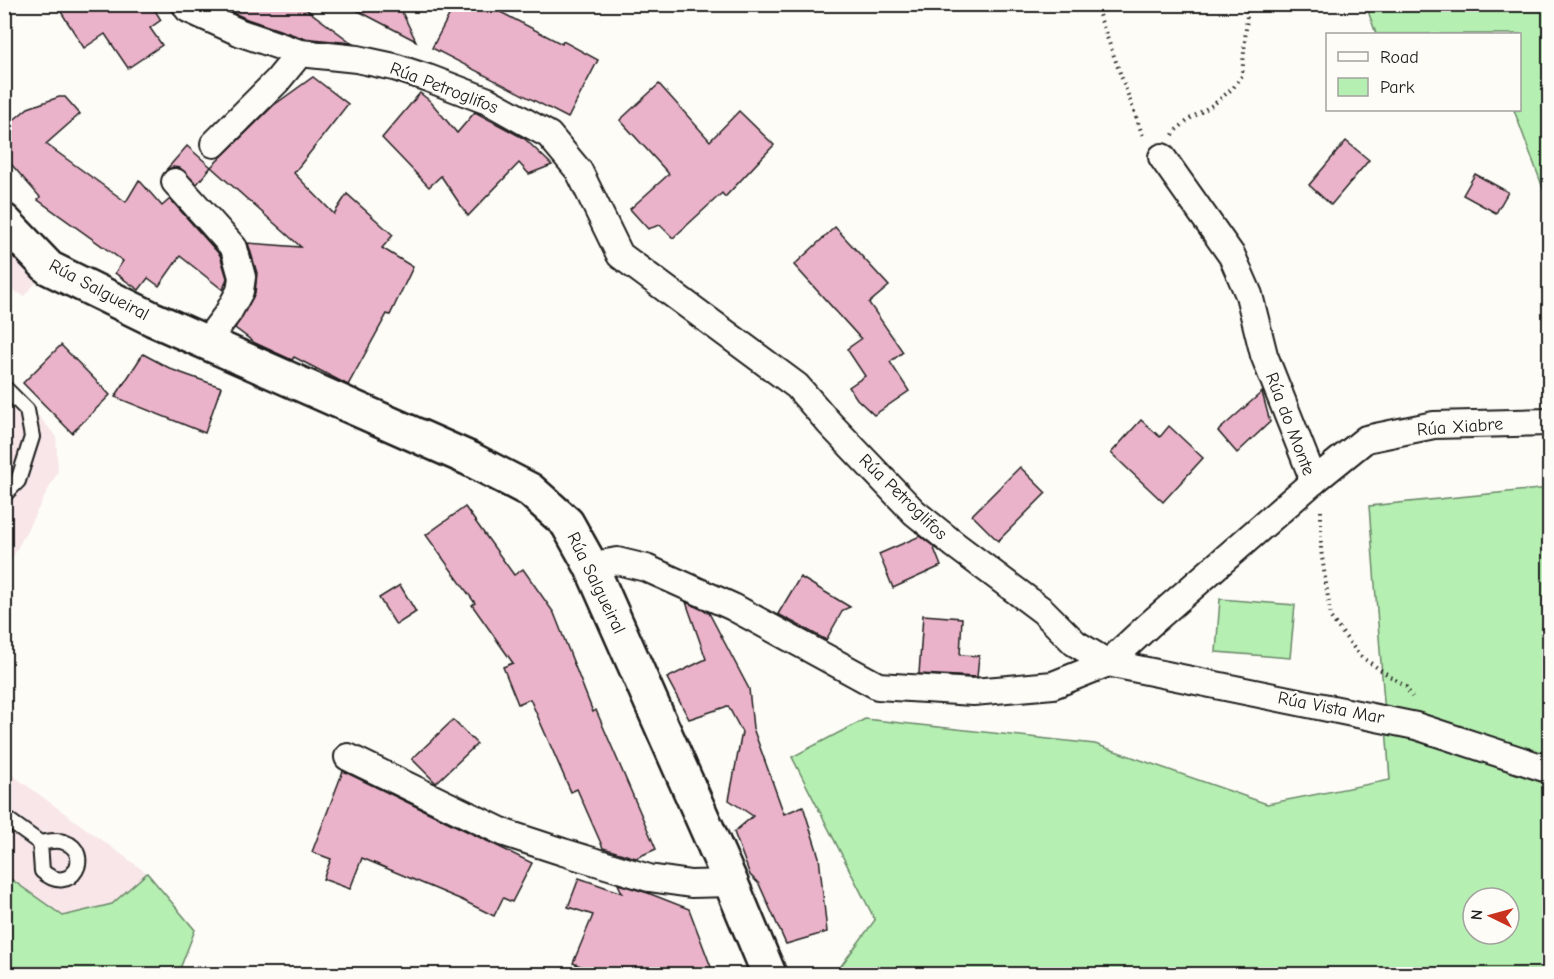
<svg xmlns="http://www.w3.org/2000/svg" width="1554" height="979" viewBox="0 0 1554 979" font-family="'Comic Neue',sans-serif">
  <rect width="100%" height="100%" fill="#fdfcf7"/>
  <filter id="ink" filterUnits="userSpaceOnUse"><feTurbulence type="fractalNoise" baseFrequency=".0167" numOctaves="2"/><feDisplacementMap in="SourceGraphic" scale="12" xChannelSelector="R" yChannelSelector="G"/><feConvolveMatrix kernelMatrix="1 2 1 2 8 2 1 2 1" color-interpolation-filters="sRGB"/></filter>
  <g filter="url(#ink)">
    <g fill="#f8e6e9">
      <polygon points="4,221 49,268 24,296 5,286"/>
      <polygon points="5,378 56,436 58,471 5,572"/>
      <polygon points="4,769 147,873 112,904 63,916 11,881 5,875"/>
    </g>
    <g fill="#b6efb2" stroke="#698667" stroke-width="1.5" fill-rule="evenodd">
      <polygon points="1366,5 1549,5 1549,204 1514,110 1520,110 1520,34 1376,34"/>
      <path d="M1549,488V974H835L875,920L792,757L865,719L1095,744L1267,804L1390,780L1369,506ZM1473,898H1509V934H1473Z"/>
      <polygon points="1220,599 1295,605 1290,658 1216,652"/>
      <polygon points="147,873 195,930 178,974 5,974 5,875 63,916 112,904"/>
    </g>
    <g fill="#ebb3c9" stroke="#1c1c1c" stroke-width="1.5">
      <polygon points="56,4 151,4 161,20 150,28 162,45 128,68 105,34 84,48"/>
      <polygon points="214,4 299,4 352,43 303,38 247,19"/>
      <polygon points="345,4 398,4 416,41"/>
      <polygon points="455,4 485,4 562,44 563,41 598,60 568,118 432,48"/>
      <polygon points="313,77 348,104 294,173 334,214 347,194 393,235 382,248 413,267 390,315 387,314 348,385 294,357 292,360 255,343 235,328 255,293 257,273 248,243 301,247 211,167 274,105"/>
      <polygon points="659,84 710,141 739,111 774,145 725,197 722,193 673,238 660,225 648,229 630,209 669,174 620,120"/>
      <polygon points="420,93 430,101 457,133 475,112 525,139 552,165 529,174 519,163 468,216 441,176 429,187 382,138"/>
      <polygon points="59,97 65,97 80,114 46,144 126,202 139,180 162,206 170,199 220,255 227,278 223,290 180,256 159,286 148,278 139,290 115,273 123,261 38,200 40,197 4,156 4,128 28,108"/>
      <polygon points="1346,141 1369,160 1331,205 1309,185"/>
      <polygon points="187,146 211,167 197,184 180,168 173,167 166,170"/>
      <polygon points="1475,174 1508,192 1496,213 1463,195"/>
      <polygon points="835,227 889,286 869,303 903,352 890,362 909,391 874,415 857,399 849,387 865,376 847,349 861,339 794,265"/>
      <polygon points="61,345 110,395 72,433 23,383"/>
      <polygon points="143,354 173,370 221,387 205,433 115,397"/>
      <polygon points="1262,392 1270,422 1237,453 1218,431"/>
      <polygon points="1141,420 1160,437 1169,426 1203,458 1163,502 1111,453"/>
      <polygon points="1020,467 1046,493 998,541 972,515"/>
      <polygon points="465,507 514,575 523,569 554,613 593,712 596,710 656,849 636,858 603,848 577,789 571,792 530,699 518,704 503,667 513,663 472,605 475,603 426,535"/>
      <polygon points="920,536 933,546 941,566 893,588 879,554"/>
      <polygon points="800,577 850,607 843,610 826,640 778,614"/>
      <polygon points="400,585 416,612 396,625 379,598"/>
      <polygon points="686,602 709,613 749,689 753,728 784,814 803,806 819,857 827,932 786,944 759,884 750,875 734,832 753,816 729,800 742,732 728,706 689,719 667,678 706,659"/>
      <polygon points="923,615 962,618 960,655 979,656 977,677 919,674"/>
      <polygon points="453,720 477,744 436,783 412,759"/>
      <polygon points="343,771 532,863 512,902 503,898 494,916 462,900 362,858 350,889 323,879 331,859 312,852"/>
      <polygon points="579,878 622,893 618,884 648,893 689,909 714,975 602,975 573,963 593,915 568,907"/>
    </g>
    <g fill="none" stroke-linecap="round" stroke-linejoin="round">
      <defs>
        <g id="lane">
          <polyline points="4,387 27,410 32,437 18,481 4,495"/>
          <path d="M4,817L40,843C47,842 57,839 64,842C94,852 72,898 42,871L40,843"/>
        </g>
        <g id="street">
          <polyline points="185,4 188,9 241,33 300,53 357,59 394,67 428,78 488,101 549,135 579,171 620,255 797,386 830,424 914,512 955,545 1043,611 1075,643 1108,663 1416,726 1550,770"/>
          <polyline points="214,144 277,81 300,53"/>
          <polyline points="1162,157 1232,256 1249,295 1264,355 1314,481"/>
          <polyline points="175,182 234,248 242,277 240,291 228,313 206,342"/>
          <polyline points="591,566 617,561 646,568 733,607 878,686 973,692 1053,685 1108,663 1149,625 1314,481 1366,439 1434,425 1550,422"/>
          <polyline points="348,757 505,833 563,852 649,878 691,884 731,883"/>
        </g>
        <polyline id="secondary" points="4,221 49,268 153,319 470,459 530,490 567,523 591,566 731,883 769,974"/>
      </defs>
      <use href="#lane" stroke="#1c1c1c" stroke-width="18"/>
      <use href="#street" stroke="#1c1c1c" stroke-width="30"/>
      <use href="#secondary" stroke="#1c1c1c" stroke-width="38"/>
      <g stroke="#1c1c1c" stroke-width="4" stroke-dasharray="1.5 4.5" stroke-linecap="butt">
        <polyline points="1095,4 1144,139"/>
        <polyline points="1173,135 1175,131 1191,118 1214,104 1233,88 1242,76 1248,4"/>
        <polyline points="1321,511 1321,550 1331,618 1360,656 1406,687 1412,697"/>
      </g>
      <use href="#lane" stroke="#fdfcf7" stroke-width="14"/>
      <use href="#street" stroke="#fdfcf7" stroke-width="26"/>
      <use href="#secondary" stroke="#fdfcf7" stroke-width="33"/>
    </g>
  </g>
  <g text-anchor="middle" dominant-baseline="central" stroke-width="4.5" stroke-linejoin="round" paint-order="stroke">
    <g font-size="18" fill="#1c1c1c" stroke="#fdfcf7">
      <text transform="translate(444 88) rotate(21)">Rúa Petroglifos</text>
      <text transform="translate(99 290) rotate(28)">Rúa Salgueiral</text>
      <text transform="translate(1290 424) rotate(69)">Rúa do Monte</text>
      <text transform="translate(1460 427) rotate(-4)">Rúa Xiabre</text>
      <text transform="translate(903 497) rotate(44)">Rúa Petroglifos</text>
      <text transform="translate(596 583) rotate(64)">Rúa Salgueiral</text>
      <text transform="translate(1331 708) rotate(11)">Rúa Vista Mar</text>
    </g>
  </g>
  <rect width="1554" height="979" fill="none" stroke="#fdfcf7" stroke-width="24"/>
  <rect x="12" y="12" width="1530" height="955" fill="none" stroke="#1c1c1c" stroke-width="2" filter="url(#ink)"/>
  <rect x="1326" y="33" width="195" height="78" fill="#fdfcf7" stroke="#a3a29f" stroke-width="1.5"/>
  <rect x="1338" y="52" width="30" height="9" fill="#fdfcf7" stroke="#a3a29f" stroke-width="1.5"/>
  <text x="1380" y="63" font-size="18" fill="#1c1c1c">Road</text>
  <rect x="1338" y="78" width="30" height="18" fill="#b6efb2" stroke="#a3a29f" stroke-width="1.5"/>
  <text x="1380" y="93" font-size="18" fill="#1c1c1c">Park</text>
  <g transform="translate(1491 916) rotate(275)"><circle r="28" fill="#fdfcf7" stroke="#a3a29f" stroke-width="1.5"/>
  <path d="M0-4.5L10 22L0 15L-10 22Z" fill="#c8321e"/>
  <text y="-9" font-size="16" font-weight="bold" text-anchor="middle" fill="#1c1c1c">N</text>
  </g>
</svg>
